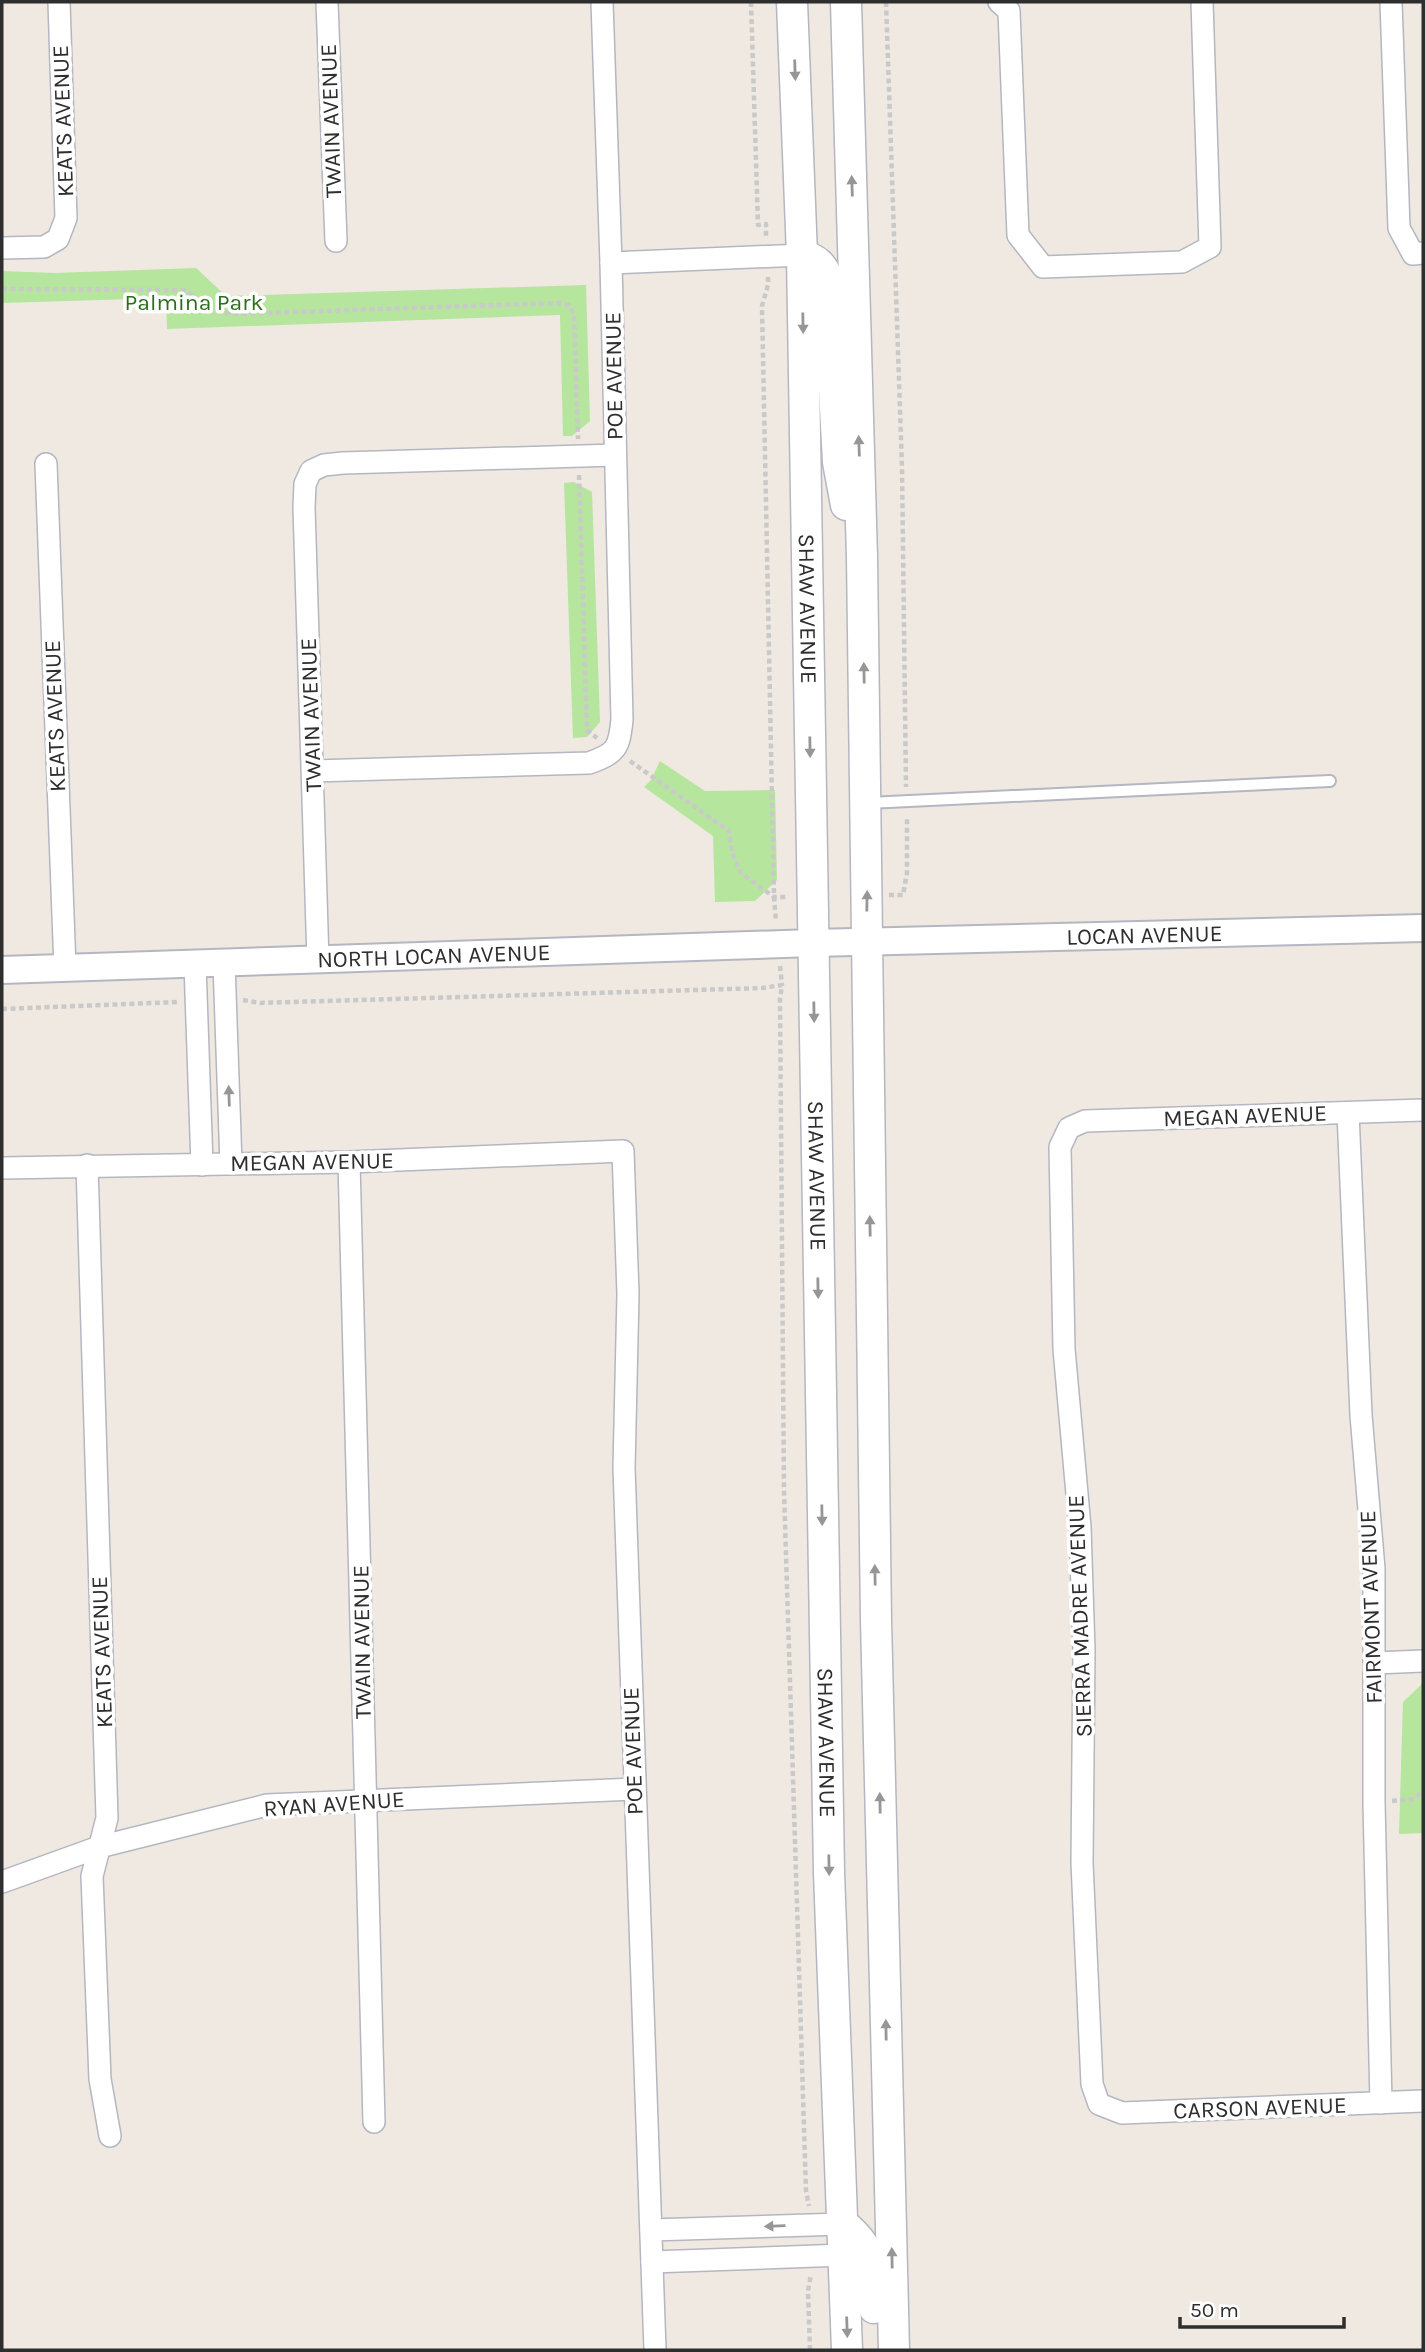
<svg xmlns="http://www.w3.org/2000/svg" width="1425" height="2352" viewBox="0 0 1425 2352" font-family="Karla,sans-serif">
  <rect width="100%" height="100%" fill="#efe9e1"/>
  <g fill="#b6e59e">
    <polygon points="196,268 226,296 586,285 590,421 572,436 563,436 560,315 167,329 166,298 2,303 2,271 54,273"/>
    <polygon points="574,482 592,492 600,722 587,737 573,738 564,483"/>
    <polygon points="660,761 705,791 775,790 777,880 755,901 715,902 713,836 644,787 651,780"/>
    <polygon points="1423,1683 1423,1833 1399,1834 1403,1702"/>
  </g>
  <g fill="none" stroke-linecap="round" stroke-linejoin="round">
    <defs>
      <polyline id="service" points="868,803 1330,781"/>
      <g id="minor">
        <polyline points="327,2 336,241"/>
        <polyline points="999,2 1009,11 1018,235 1043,267 1182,262 1210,247 1202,2"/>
        <polyline points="1391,2 1399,228 1413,254 1423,253"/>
        <polyline points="2,248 44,247 58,239 66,218 59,2"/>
        <polyline points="611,263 802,255"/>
        <polyline points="46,464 65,968"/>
        <path d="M313,771L589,763C617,753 619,748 622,720L611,263L602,2"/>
        <polyline points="318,961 304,507 305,484 311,471 324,465 343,463 615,455"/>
        <polyline points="224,964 231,1164"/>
        <polyline points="195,965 202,1165"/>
        <polyline points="1423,1110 1085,1121 1069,1128 1060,1147 1064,1349 1080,1527 1084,1650 1082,1863 1092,2084 1099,2104 1122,2113 1423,2101"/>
        <polyline points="1348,1113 1361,1415 1374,1569 1374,1803 1381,2103"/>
        <polyline points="349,1162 374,2122"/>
        <polyline points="87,1165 107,1818 92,1876 100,2079 110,2136"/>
        <polyline points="2,1168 349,1162 623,1151 628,1294 624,1468 655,2350"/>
        <polyline points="1375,1663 1423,1661"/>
        <polyline points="2,1882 99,1847 267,1805 634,1789"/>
        <polyline points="651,2230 843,2224"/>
        <polyline points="652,2262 844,2255"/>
      </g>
      <g id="tertiary">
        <path id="s1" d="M2,970L813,943L1423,928"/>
      </g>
      <g id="secondary">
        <path id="s2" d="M792,2L802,255L829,1873L847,2350"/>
        <polyline points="846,2 862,557 876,1620 894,2350"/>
        <path d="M802,255C816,259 823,265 828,279L838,462L846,505"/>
        <path d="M843,2224C876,2250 872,2269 874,2308"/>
      </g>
    </defs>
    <use href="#service" stroke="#b4b7c1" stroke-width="14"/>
    <use href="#minor" stroke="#b4b7c1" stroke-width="24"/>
    <use href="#tertiary" stroke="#b4b7c1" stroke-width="30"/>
    <use href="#secondary" stroke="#b4b7c1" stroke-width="33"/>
    <g stroke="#c9c9c9" stroke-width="4.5" stroke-dasharray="5 3.5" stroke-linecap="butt">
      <polyline points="751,2 758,225 766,224 766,237"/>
      <polyline points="886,2 902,468 906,787"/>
      <polyline points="768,277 768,285 762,306 774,897 776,922"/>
      <path d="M2,289L183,290C193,294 195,298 203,304C212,311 222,312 232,314L559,303L569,305L574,314L578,439"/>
      <polyline points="579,475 587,730 597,738"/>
      <polyline points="630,761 729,831 732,853 741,873 774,897 789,897"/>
      <polyline points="889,895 903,895 907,873 907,817"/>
      <polyline points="780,966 782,985"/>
      <polyline points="243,1000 260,1003 762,988 782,985 780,999 784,1491 806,2191 809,2206"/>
      <polyline points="2,1009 178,1002"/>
      <polyline points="1392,1801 1414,1799 1423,1791"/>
      <polyline points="810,2350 808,2291 811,2274"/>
    </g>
    <use href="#service" stroke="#fff" stroke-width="10"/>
    <use href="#minor" stroke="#fff" stroke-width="21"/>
    <use href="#tertiary" stroke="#fff" stroke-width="26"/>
    <use href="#secondary" stroke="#fff" stroke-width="30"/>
  </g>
  <defs><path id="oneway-solid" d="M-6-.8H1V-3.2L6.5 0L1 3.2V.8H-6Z" transform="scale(1.75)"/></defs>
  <g fill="#969696">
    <use href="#oneway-solid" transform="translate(795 70) rotate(88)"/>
    <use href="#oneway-solid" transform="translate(852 186) rotate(-92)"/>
    <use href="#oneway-solid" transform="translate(803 323) rotate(89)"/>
    <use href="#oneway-solid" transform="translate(859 446) rotate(-92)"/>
    <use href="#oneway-solid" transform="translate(864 673) rotate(-91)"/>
    <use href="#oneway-solid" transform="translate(810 747) rotate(89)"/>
    <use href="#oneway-solid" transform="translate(867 901) rotate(-89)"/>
    <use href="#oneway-solid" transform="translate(814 1012) rotate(89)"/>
    <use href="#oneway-solid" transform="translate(229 1096) rotate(-92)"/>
    <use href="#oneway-solid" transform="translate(870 1226) rotate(-91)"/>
    <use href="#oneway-solid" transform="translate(818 1288) rotate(89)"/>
    <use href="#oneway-solid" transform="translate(822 1515) rotate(89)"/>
    <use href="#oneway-solid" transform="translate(875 1575) rotate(-91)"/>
    <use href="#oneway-solid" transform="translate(880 1803) rotate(-91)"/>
    <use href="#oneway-solid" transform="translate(829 1865) rotate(89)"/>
    <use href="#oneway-solid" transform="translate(886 2030) rotate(-91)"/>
    <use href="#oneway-solid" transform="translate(775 2226) rotate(178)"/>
    <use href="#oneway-solid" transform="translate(892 2258) rotate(-91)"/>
    <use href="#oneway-solid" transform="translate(847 2327) rotate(88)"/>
  </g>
  <g text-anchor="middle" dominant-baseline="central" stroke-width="7" stroke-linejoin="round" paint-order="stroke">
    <g font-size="23" fill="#2e2e2e" stroke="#fff">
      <text transform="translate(63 121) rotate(-92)">KEATS AVENUE</text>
      <text transform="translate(331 121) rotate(-92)">TWAIN AVENUE</text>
      <text transform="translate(614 376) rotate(-91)">POE AVENUE</text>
      <text stroke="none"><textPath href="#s2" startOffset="607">SHAW AVENUE</textPath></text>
      <text transform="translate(311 715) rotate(-92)">TWAIN AVENUE</text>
      <text transform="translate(55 716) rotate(-92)">KEATS AVENUE</text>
      <text stroke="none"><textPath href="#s1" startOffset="1143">LOCAN AVENUE</textPath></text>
      <text stroke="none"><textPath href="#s1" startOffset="432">NORTH LOCAN AVENUE</textPath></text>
      <text transform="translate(1245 1116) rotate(-2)">MEGAN AVENUE</text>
      <text transform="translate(312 1162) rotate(-1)">MEGAN AVENUE</text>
      <text stroke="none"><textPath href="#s2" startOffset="1174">SHAW AVENUE</textPath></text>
      <text transform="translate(1371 1607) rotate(-92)">FAIRMONT AVENUE</text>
      <text transform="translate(1080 1616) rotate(-92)">SIERRA MADRE AVENUE</text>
      <text transform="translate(362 1642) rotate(-91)">TWAIN AVENUE</text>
      <text transform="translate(102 1652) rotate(-92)">KEATS AVENUE</text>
      <text stroke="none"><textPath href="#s2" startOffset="1741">SHAW AVENUE</textPath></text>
      <text transform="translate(633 1751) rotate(-92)">POE AVENUE</text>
      <text transform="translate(334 1804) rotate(-4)">RYAN AVENUE</text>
      <text transform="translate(1260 2108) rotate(-2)">CARSON AVENUE</text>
    </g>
    <g font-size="23" fill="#2c6e1b" stroke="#fff">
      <text x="194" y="302">Palmina Park</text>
    </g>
  </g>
  <rect width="1425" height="2352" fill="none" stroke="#2e2e2e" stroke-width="7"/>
  <path d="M1180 2317v10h164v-10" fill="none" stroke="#2e2e2e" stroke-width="3.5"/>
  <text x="1190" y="2317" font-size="21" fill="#2e2e2e" stroke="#ffffff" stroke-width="5" paint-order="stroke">50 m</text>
</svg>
